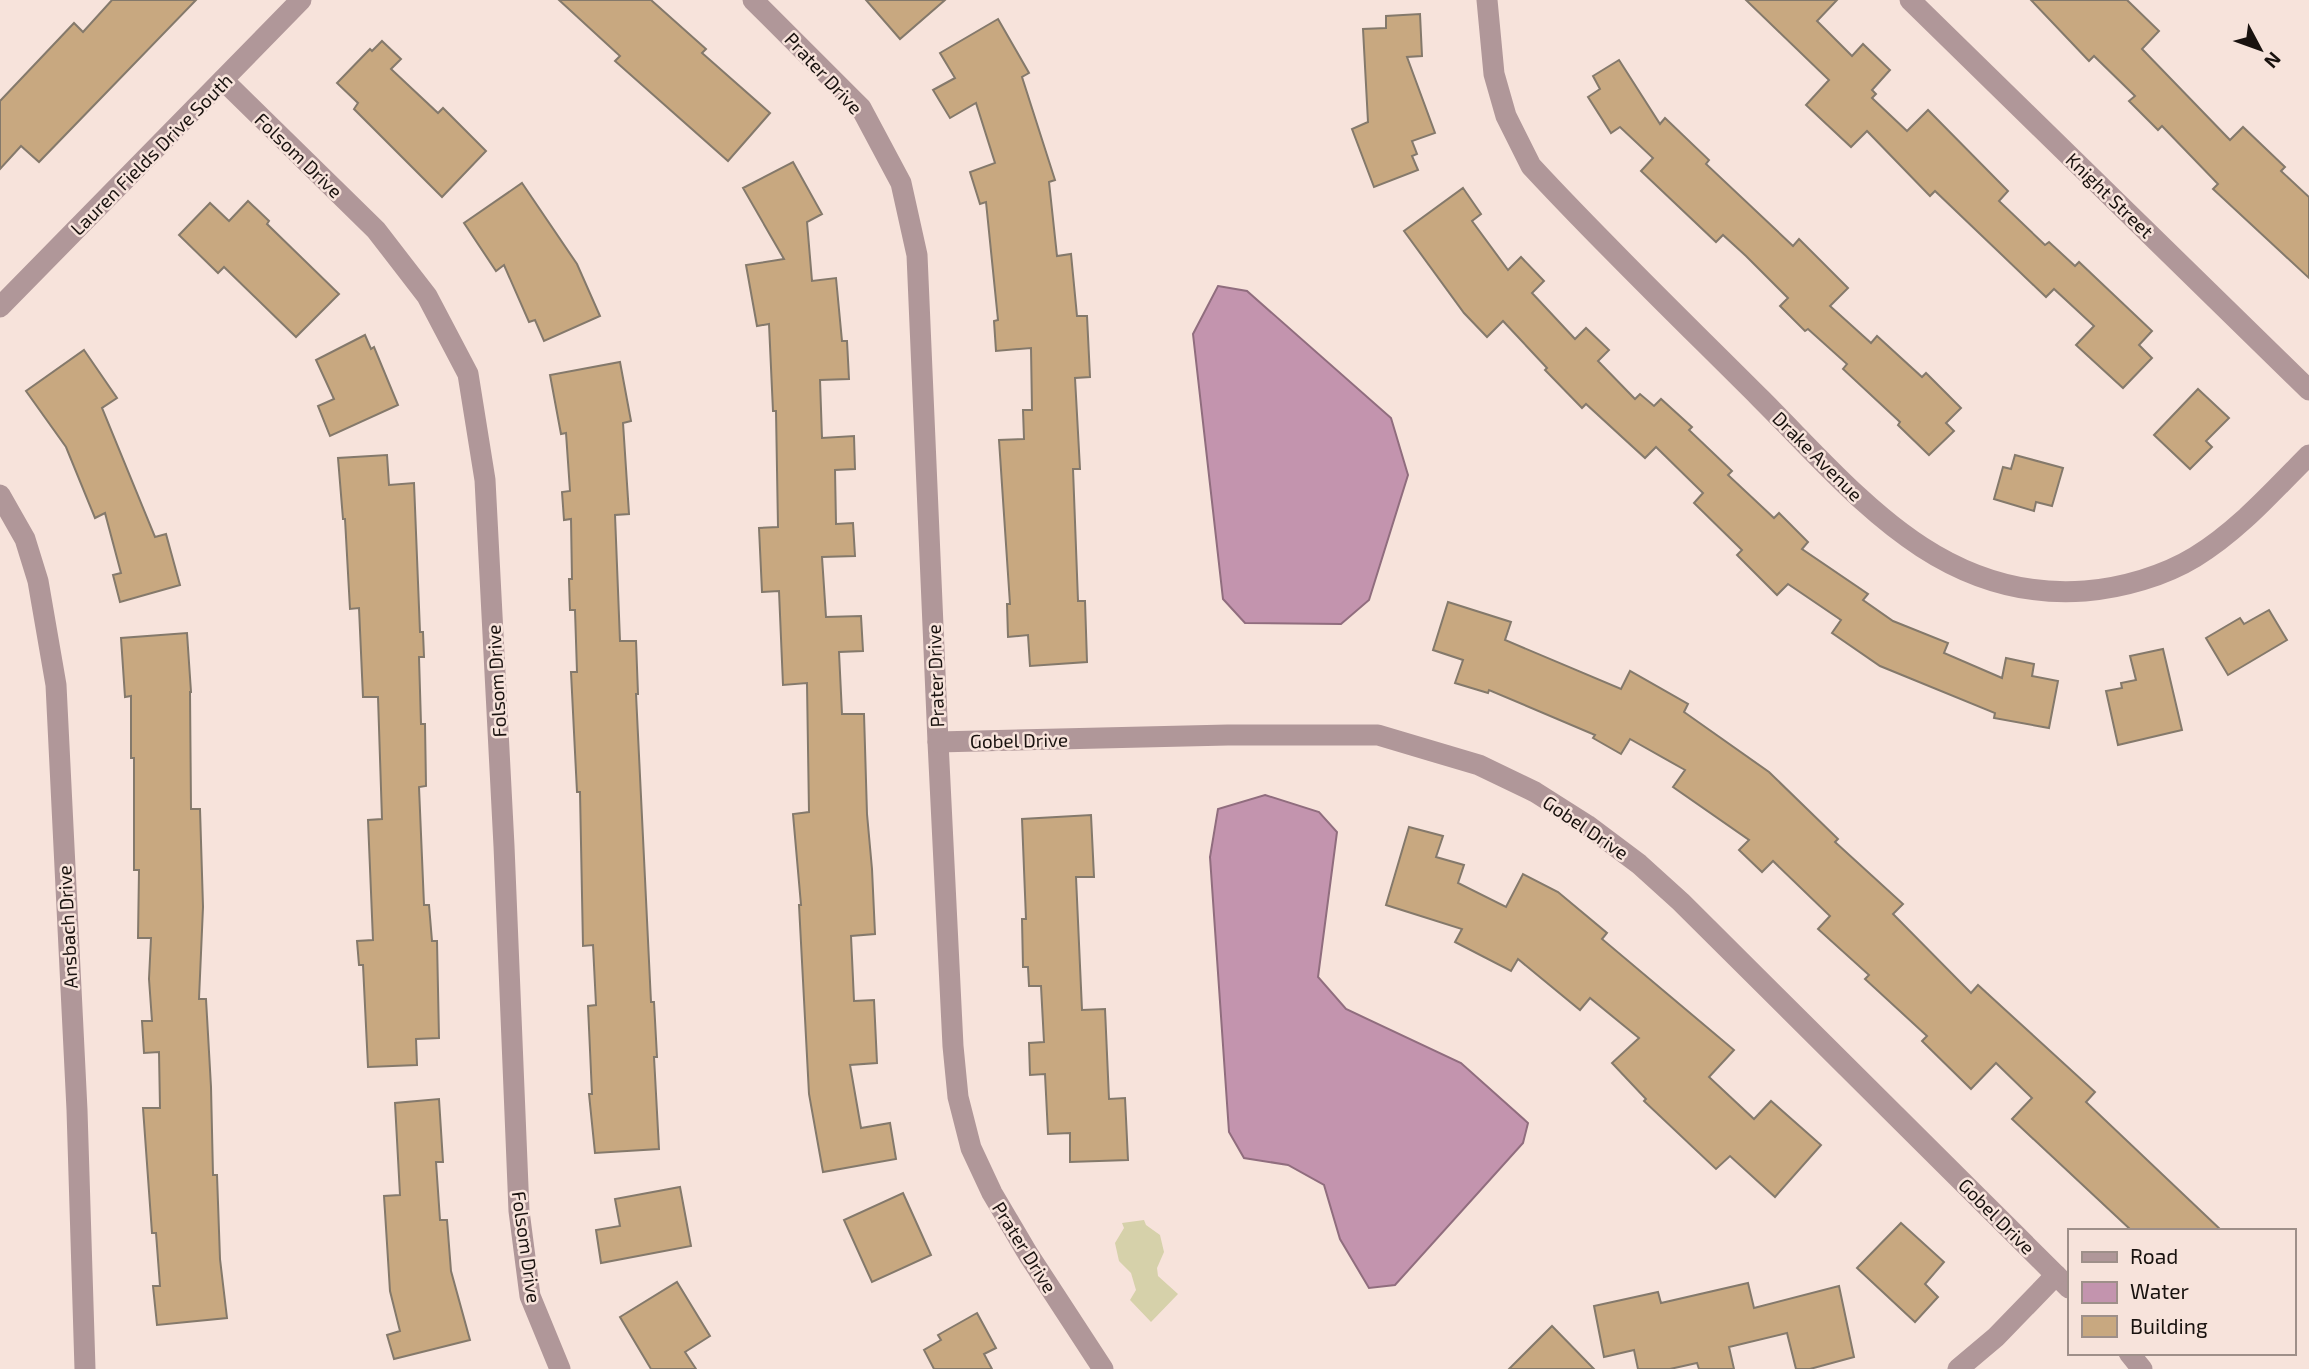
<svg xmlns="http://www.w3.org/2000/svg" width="2309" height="1369" viewBox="0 0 2309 1369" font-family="'Exo 2',sans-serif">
  <rect width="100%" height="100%" fill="#f7e3db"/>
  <polygon fill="#d6d1aa" points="1144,1220 1146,1225 1160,1235 1164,1252 1157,1268 1158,1276 1178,1294 1151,1322 1130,1300 1136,1290 1131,1273 1119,1261 1115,1243 1124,1228 1122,1223"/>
  <g fill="#c394ae" stroke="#906d7e" stroke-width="2">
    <polygon points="1218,286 1247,291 1391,418 1408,475 1369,600 1341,624 1245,623 1223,599 1193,334"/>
    <polygon points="1265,795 1319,812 1337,832 1318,977 1346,1009 1461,1063 1528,1123 1523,1143 1395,1285 1369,1288 1340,1239 1324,1185 1288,1165 1244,1158 1229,1132 1210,857 1218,809"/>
  </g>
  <g fill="#c8a880" stroke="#84796b" stroke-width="2">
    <polygon points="112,0 196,0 39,162 21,146 0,169 0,101 74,23 83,32"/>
    <polygon points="559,0 651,0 706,49 702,53 770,113 728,161 615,61 620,56"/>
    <polygon points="866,0 945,0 900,39"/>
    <polygon points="1746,0 1837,0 1817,21 1852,56 1863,44 1890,70 1872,90 1876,94 1872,98 1907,131 1928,110 2008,191 1999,201 2045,245 2049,242 2075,266 2079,262 2152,331 2139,345 2152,358 2123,388 2076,345 2094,326 2054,289 2046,297 1935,191 1930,196 1867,131 1851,147 1806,105 1829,80"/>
    <polygon points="2031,0 2127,0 2159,31 2142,49 2230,140 2243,127 2285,167 2281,171 2309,197 2309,278 2213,189 2218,184 2162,126 2158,130 2129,101 2135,96 2094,56 2089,61"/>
    <polygon points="1420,14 1422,56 1407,57 1435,133 1412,141 1417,154 1412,156 1418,170 1374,187 1352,129 1368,122 1363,29 1386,28 1386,16"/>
    <polygon points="998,19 1029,73 1022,77 1055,180 1049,182 1057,256 1071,254 1077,316 1087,316 1090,377 1075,378 1080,469 1073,469 1078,601 1085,601 1087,662 1030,666 1028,635 1008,637 1007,604 1010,604 999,440 1024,439 1023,410 1032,410 1031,348 996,351 994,321 998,320 986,202 980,204 970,172 995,163 976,103 950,118 933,90 955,78 940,53"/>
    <polygon points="382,41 401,59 391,69 438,113 443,108 486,151 442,197 354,109 358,103 337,83 370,49 372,51"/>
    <polygon points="1619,60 1660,124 1665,118 1709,160 1706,164 1793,246 1799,239 1848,288 1830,306 1871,343 1877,336 1922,377 1926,373 1961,408 1946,423 1954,431 1929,455 1898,425 1900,422 1843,369 1847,364 1808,329 1805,331 1780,306 1788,298 1746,256 1723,235 1716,242 1641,171 1653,158 1620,127 1611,133 1588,97 1600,89 1593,76"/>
    <polygon points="793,162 822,214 807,222 812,281 836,278 842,341 847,341 849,379 820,380 822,438 854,436 855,469 835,470 836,524 853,523 855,556 822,557 826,617 861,616 863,651 839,652 842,714 864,714 867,814 872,869 875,934 851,936 854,1001 874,1000 877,1063 850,1065 861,1128 890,1123 896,1159 823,1172 809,1094 799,905 801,905 793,814 809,812 807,683 783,685 779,591 762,592 759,528 778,527 776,411 773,411 769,324 757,326 746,265 784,259 743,188"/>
    <polygon points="522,183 577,264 600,316 544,341 535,320 529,322 504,265 496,271 464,223"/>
    <polygon points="1463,188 1481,214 1472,221 1508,270 1521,257 1544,281 1532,293 1575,339 1586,328 1609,350 1598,361 1635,399 1640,394 1654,406 1661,399 1692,427 1689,430 1732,471 1728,475 1774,518 1779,513 1808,542 1802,549 1868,594 1863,600 1893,621 1948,643 1944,653 2002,678 2006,658 2034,664 2032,676 2058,681 2049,728 1994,718 1995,713 1880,666 1832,633 1841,620 1788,584 1777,595 1737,555 1742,550 1694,503 1703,493 1656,447 1645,458 1586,404 1582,408 1545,370 1547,368 1503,321 1487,337 1464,313 1404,231"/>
    <polygon points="248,201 269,221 267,224 339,294 296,337 224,267 218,273 179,235 210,203 229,221"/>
    <polygon points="365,335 371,349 374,347 398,405 330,436 318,406 334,399 316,360"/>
    <polygon points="84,350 117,398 102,408 155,537 166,534 180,585 120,602 113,575 121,573 105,513 95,518 66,447 26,391"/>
    <polygon points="620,362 631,421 623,423 629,514 615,515 620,641 636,641 638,694 636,694 651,1002 654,1002 657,1057 654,1057 659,1149 595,1153 589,1094 592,1094 588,1006 596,1005 593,945 583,946 580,792 577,792 571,672 577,672 575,610 570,610 569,579 572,579 571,519 564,520 562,492 570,491 566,433 561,434 550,375"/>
    <polygon points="2198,389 2229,418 2206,441 2212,447 2190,469 2154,435"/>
    <polygon points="387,455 389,485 414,483 420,632 423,632 424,657 419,657 421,724 425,724 426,786 419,787 424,905 429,905 432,941 437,941 439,1038 416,1039 417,1065 368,1067 363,965 359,965 357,941 373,940 368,820 382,819 378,697 363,697 359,608 350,609 345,519 343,519 338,458"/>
    <polygon points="2015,455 2063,468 2052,506 2036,502 2034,511 1994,499 2003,467 2011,469"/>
    <polygon points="1448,602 1511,622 1505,640 1621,689 1630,671 1688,704 1684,712 1769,772 1838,839 1835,842 1903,904 1893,914 1971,993 1978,985 2095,1092 2086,1102 2222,1231 2132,1231 2012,1119 2032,1098 1996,1063 1971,1089 1922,1041 1927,1036 1865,979 1869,975 1818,929 1830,916 1773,861 1762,872 1739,850 1749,840 1673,787 1685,770 1630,739 1621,754 1593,738 1595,735 1489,690 1488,693 1455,683 1463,660 1433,650"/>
    <polygon points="2269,610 2287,640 2228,675 2206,638 2240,618 2244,624"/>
    <polygon points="187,633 191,692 190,692 191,809 200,809 203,907 199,999 206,999 211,1087 213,1175 217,1175 220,1259 227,1318 157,1325 153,1286 160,1286 156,1233 152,1233 143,1108 160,1108 159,1052 144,1053 142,1021 152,1021 149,979 151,938 138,938 139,870 134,870 134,758 131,758 131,696 125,697 121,638"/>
    <polygon points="2163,649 2182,730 2118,745 2106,691 2122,688 2121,683 2136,680 2130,656"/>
    <polygon points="1091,815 1094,877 1076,877 1082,1010 1105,1009 1109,1099 1125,1098 1128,1160 1070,1162 1070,1133 1048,1134 1045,1074 1030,1075 1029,1043 1044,1042 1041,986 1029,986 1028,967 1023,967 1022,919 1026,919 1022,819"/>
    <polygon points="1409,827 1443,836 1436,857 1464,865 1458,883 1506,907 1523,874 1558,892 1607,933 1602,939 1734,1050 1709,1077 1754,1119 1771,1101 1821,1145 1775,1197 1730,1156 1716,1169 1644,1101 1646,1099 1612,1063 1639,1038 1590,998 1580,1010 1518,959 1511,971 1455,942 1462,929 1386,905"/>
    <polygon points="439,1099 443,1162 436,1162 440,1220 447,1220 451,1271 470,1340 394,1359 387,1335 400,1331 390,1291 384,1196 400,1195 395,1103"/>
    <polygon points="680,1187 691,1246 601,1263 596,1230 620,1226 615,1199"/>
    <polygon points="903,1193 931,1255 872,1282 844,1220"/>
    <polygon points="1901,1223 1944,1262 1925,1284 1938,1297 1915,1322 1857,1268"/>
    <polygon points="677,1282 710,1336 685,1352 696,1369 651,1369 620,1317"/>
    <polygon points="1748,1283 1754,1308 1839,1286 1854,1357 1810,1369 1796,1369 1787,1333 1729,1347 1734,1369 1699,1369 1697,1363 1670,1369 1638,1369 1634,1350 1604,1357 1594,1306 1658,1292 1661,1303"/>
    <polygon points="977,1313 996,1348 984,1354 992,1369 934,1369 924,1350 941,1340 938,1335"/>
    <polygon points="1552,1326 1594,1369 1509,1369"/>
  </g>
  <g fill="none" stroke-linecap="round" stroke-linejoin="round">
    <g stroke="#b09799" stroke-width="21">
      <polyline points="753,0 861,108 901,183 917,255 938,742 953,1046 958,1097 971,1148 992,1193 1028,1254 1103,1369"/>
      <path d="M1487,0L1494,74L1506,116L1531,166C1605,246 1684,322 1761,399C1854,492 1939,602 2085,591C2122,588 2164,576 2195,557C2239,530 2273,491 2309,455"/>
      <polyline points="1910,0 2309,390"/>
      <polyline points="223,80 376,230 427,296 468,374 485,480 504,846 519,1211 530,1296 560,1369"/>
      <polyline points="0,307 301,0"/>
      <polyline points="0,495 25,539 38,581 56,685 77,1110 85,1369"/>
      <polyline points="938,742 1228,735 1378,735 1479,765 1535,792 1587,825 1639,864 1681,902 2069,1288"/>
      <polyline points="2129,1353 2142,1369"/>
      <polyline points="1958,1369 1996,1337 2056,1275"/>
    </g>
  </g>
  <g text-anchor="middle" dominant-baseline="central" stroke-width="5" stroke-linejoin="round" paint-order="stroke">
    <g font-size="19" fill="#19120f" stroke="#f7e3db">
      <text transform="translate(824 73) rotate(47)">Prater Drive</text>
      <text transform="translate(151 154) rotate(-45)">Lauren Fields Drive South</text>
      <text transform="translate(299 155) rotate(44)">Folsom Drive</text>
      <text transform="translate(2110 195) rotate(44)">Knight Street</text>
      <text transform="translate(1818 456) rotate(45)">Drake Avenue</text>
      <text transform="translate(935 676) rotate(-92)">Prater Drive</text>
      <text transform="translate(496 681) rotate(-93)">Folsom Drive</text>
      <text transform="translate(1019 740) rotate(-1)">Gobel Drive</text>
      <text transform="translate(1586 827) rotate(34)">Gobel Drive</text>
      <text transform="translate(67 927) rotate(-93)">Ansbach Drive</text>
      <text transform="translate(1997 1216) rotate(45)">Gobel Drive</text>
      <text transform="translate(527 1247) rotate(82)">Folsom Drive</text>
      <text transform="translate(1025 1247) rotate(58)">Prater Drive</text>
    </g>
  </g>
  <rect x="2068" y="1229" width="228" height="126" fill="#f7e3db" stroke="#9e8f89" stroke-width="2"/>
  <rect x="2082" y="1252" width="35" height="10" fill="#b09799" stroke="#9e8f89" stroke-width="2"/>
  <text x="2130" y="1264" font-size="21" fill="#19120f">Road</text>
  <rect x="2082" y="1282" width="35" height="21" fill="#c394ae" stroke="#9e8f89" stroke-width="2"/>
  <text x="2130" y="1299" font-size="21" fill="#19120f">Water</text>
  <rect x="2082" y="1316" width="35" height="21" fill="#c8a880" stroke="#9e8f89" stroke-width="2"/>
  <text x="2130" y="1334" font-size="21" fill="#19120f">Building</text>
  <g transform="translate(2260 49) rotate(131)" stroke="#f7e3db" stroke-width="5" paint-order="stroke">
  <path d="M0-5L12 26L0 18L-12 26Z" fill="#19120f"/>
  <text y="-10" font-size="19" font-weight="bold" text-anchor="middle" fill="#19120f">N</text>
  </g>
</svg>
